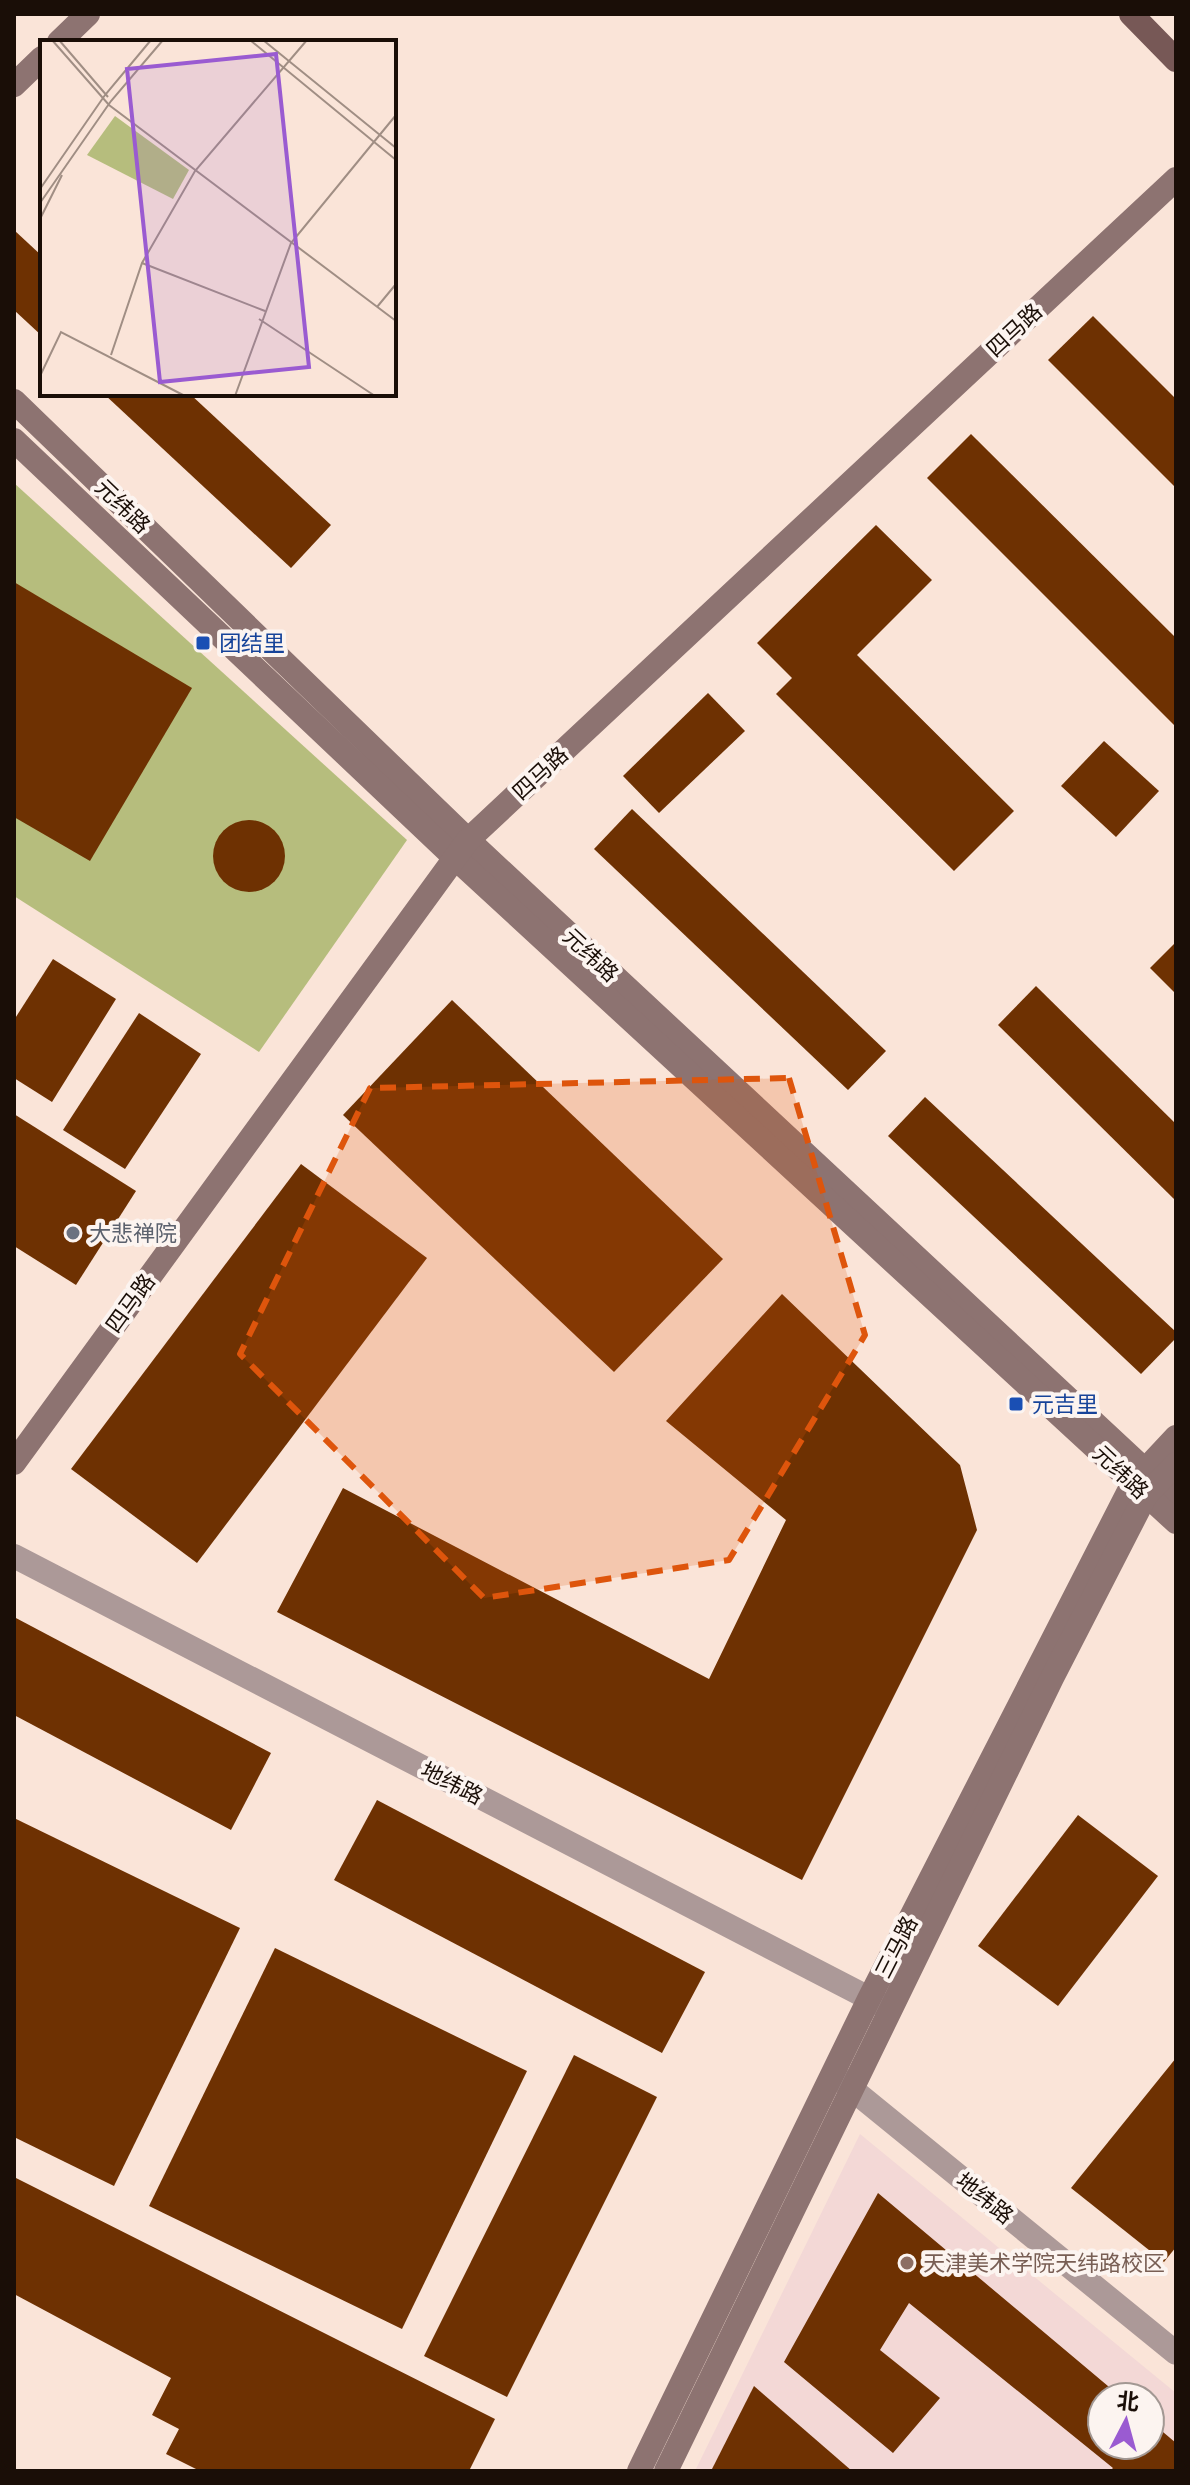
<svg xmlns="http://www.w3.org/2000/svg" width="1190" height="2485" viewBox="0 0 1190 2485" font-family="'Asap Condensed','Noto Sans SC',sans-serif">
  <rect width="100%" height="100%" fill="#fae4d8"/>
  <path fill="#f3d8d6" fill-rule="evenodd" d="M860,2134L1176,2393V2471H695ZM1102,2397H1150V2445H1102Z"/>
  <polygon fill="#b6bd7d" points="14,483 407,840 259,1052 14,896"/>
  <g fill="#6e3102">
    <polygon points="14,230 42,256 42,336 14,310"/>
    <polygon points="1093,316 1176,399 1176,488 1048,360"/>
    <polygon points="104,394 190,394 331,525 291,568"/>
    <polygon points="971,434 1176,638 1176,727 927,478"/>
    <polygon points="876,525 932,580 857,655 1014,811 954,871 776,694 792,678 757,643"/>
    <polygon points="14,582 192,688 90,861 14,817"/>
    <polygon points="708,693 745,731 659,813 623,776"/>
    <polygon points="1104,741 1159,791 1116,837 1061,786"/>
    <polygon points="632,809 886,1051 848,1090 594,849"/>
    <circle cx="249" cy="856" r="36"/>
    <polygon points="1176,942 1176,994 1150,968"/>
    <polygon points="53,959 116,999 52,1102 14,1078 14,1020"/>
    <polygon points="1036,986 1176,1124 1176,1201 998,1025"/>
    <polygon points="452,1000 723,1259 614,1372 343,1115"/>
    <polygon points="139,1013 201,1054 125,1169 63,1130"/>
    <polygon points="925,1097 1176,1332 1176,1338 1141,1374 888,1136"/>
    <polygon points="14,1114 136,1191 76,1285 14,1246"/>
    <polygon points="301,1164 427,1258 197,1563 71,1469"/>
    <polygon points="782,1294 960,1465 977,1530 802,1880 277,1612 343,1488 709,1679 786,1520 666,1421"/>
    <polygon points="14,1617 271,1753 231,1830 14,1715"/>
    <polygon points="377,1800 705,1972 662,2053 334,1880"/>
    <polygon points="1078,1815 1158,1876 1058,2006 978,1946"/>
    <polygon points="14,1818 240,1928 114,2186 14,2137"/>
    <polygon points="275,1948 527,2071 402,2329 149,2206"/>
    <polygon points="574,2055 657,2097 507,2397 424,2356"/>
    <polygon points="1176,2058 1176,2247 1164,2262 1071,2188"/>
    <polygon points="14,2177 495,2419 469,2471 200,2471 166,2454 179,2429 152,2415 171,2378 14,2294"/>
    <polygon points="878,2193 1121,2397 1102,2397 1102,2445 1150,2445 1150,2421 1176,2443 1176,2471 1110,2471 1113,2468 909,2303 880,2350 940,2398 893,2453 784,2362"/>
    <polygon points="754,2386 852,2471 711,2471"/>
  </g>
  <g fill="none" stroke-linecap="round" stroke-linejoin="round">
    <g stroke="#ac9998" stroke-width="24">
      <polyline points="14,1556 886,2007"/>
      <polyline points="837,2077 1176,2353"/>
    </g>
    <g stroke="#8d7371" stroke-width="24">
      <polyline points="59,42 88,14"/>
      <polyline points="14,85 42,58"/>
      <polyline points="14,401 468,840 1176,1499"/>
      <polyline points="14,440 453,856 1176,1522"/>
      <polyline points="14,1463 468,840 1176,179"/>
      <polyline points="639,2471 869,1999 1133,1483 1176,1437"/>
      <polyline points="666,2471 1052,1678 1146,1495 1176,1464"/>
    </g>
    <polyline stroke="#775856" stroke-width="24" points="1131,14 1176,60"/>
  </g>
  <path fill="#de550c" fill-opacity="0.2" stroke="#de550c" stroke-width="6" stroke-dasharray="16 10" stroke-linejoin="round" d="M789,1078L865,1335L729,1560L484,1598L240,1354L370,1088Z"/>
  <g fill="#1a4fb4" stroke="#fcf4f0" stroke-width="3">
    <rect x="195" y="635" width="16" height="16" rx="4"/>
    <rect x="1008" y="1396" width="16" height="16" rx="4"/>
  </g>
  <circle fill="#6b7280" stroke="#fcf4f0" stroke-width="3" cx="73" cy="1233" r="8"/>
  <circle fill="#8d6e63" stroke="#fcf4f0" stroke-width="3" cx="907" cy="2263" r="8"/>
  <g text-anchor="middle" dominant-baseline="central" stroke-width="8" stroke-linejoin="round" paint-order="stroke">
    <g font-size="22" fill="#1a0e07" stroke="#fcf4f0">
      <text transform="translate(1014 330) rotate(-43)">四马路</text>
      <text transform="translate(123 506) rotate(44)">元纬路</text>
      <text transform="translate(540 773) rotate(-43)">四马路</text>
      <text transform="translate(591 955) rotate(43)">元纬路</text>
      <text transform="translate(130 1303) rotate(-54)">四马路</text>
      <text transform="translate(1121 1472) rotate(43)">元纬路</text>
      <text transform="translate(452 1783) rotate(27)">地纬路</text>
      <text transform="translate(896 1947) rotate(-63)">三马路</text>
      <text transform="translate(985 2198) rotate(39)">地纬路</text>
    </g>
    <g font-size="22" fill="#164399" stroke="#fcf4f0" text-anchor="start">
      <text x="219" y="643">团结里</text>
      <text x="1032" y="1404">元吉里</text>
    </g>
    <g font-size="22" fill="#5b616d" stroke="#fcf4f0" text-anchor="start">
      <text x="89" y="1233">大悲禅院</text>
    </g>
    <g font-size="22" fill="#785e54" stroke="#fcf4f0" text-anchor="start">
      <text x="923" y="2263">天津美术学院天纬路校区</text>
    </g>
  </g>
  <g transform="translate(40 40)">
    <rect width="356" height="356" fill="#fae4d8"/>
    <path d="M75,76L149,130L133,159L47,115Z" fill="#b6bd7d"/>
    <path fill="none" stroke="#a08e84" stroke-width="2" d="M12,0L69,65L356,281M19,0L68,57M210,0L356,120M223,0L356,108M0,149L65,55L111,0M0,163L71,61L123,0M0,179L22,135M102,223L225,271M337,267L356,244M219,279L335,356M71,315L102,223L155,131L267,0M0,336L21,292L145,356M195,356L251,203L356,75"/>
    <path fill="#9a5bd1" fill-opacity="0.15" stroke="#9a5bd1" stroke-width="4" d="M236,14L269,327L120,342L87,29Z"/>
    <rect width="356" height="356" fill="none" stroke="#1a0e07" stroke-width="4"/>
  </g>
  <rect width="1190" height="2485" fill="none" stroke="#1a0e07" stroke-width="32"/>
  <g transform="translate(1126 2421) rotate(6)"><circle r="38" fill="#fcf4f0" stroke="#a29893" stroke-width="2"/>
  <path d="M0-6L14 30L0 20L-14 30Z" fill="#9a5bd1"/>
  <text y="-12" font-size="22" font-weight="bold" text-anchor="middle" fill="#1a0e07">北</text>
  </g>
</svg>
